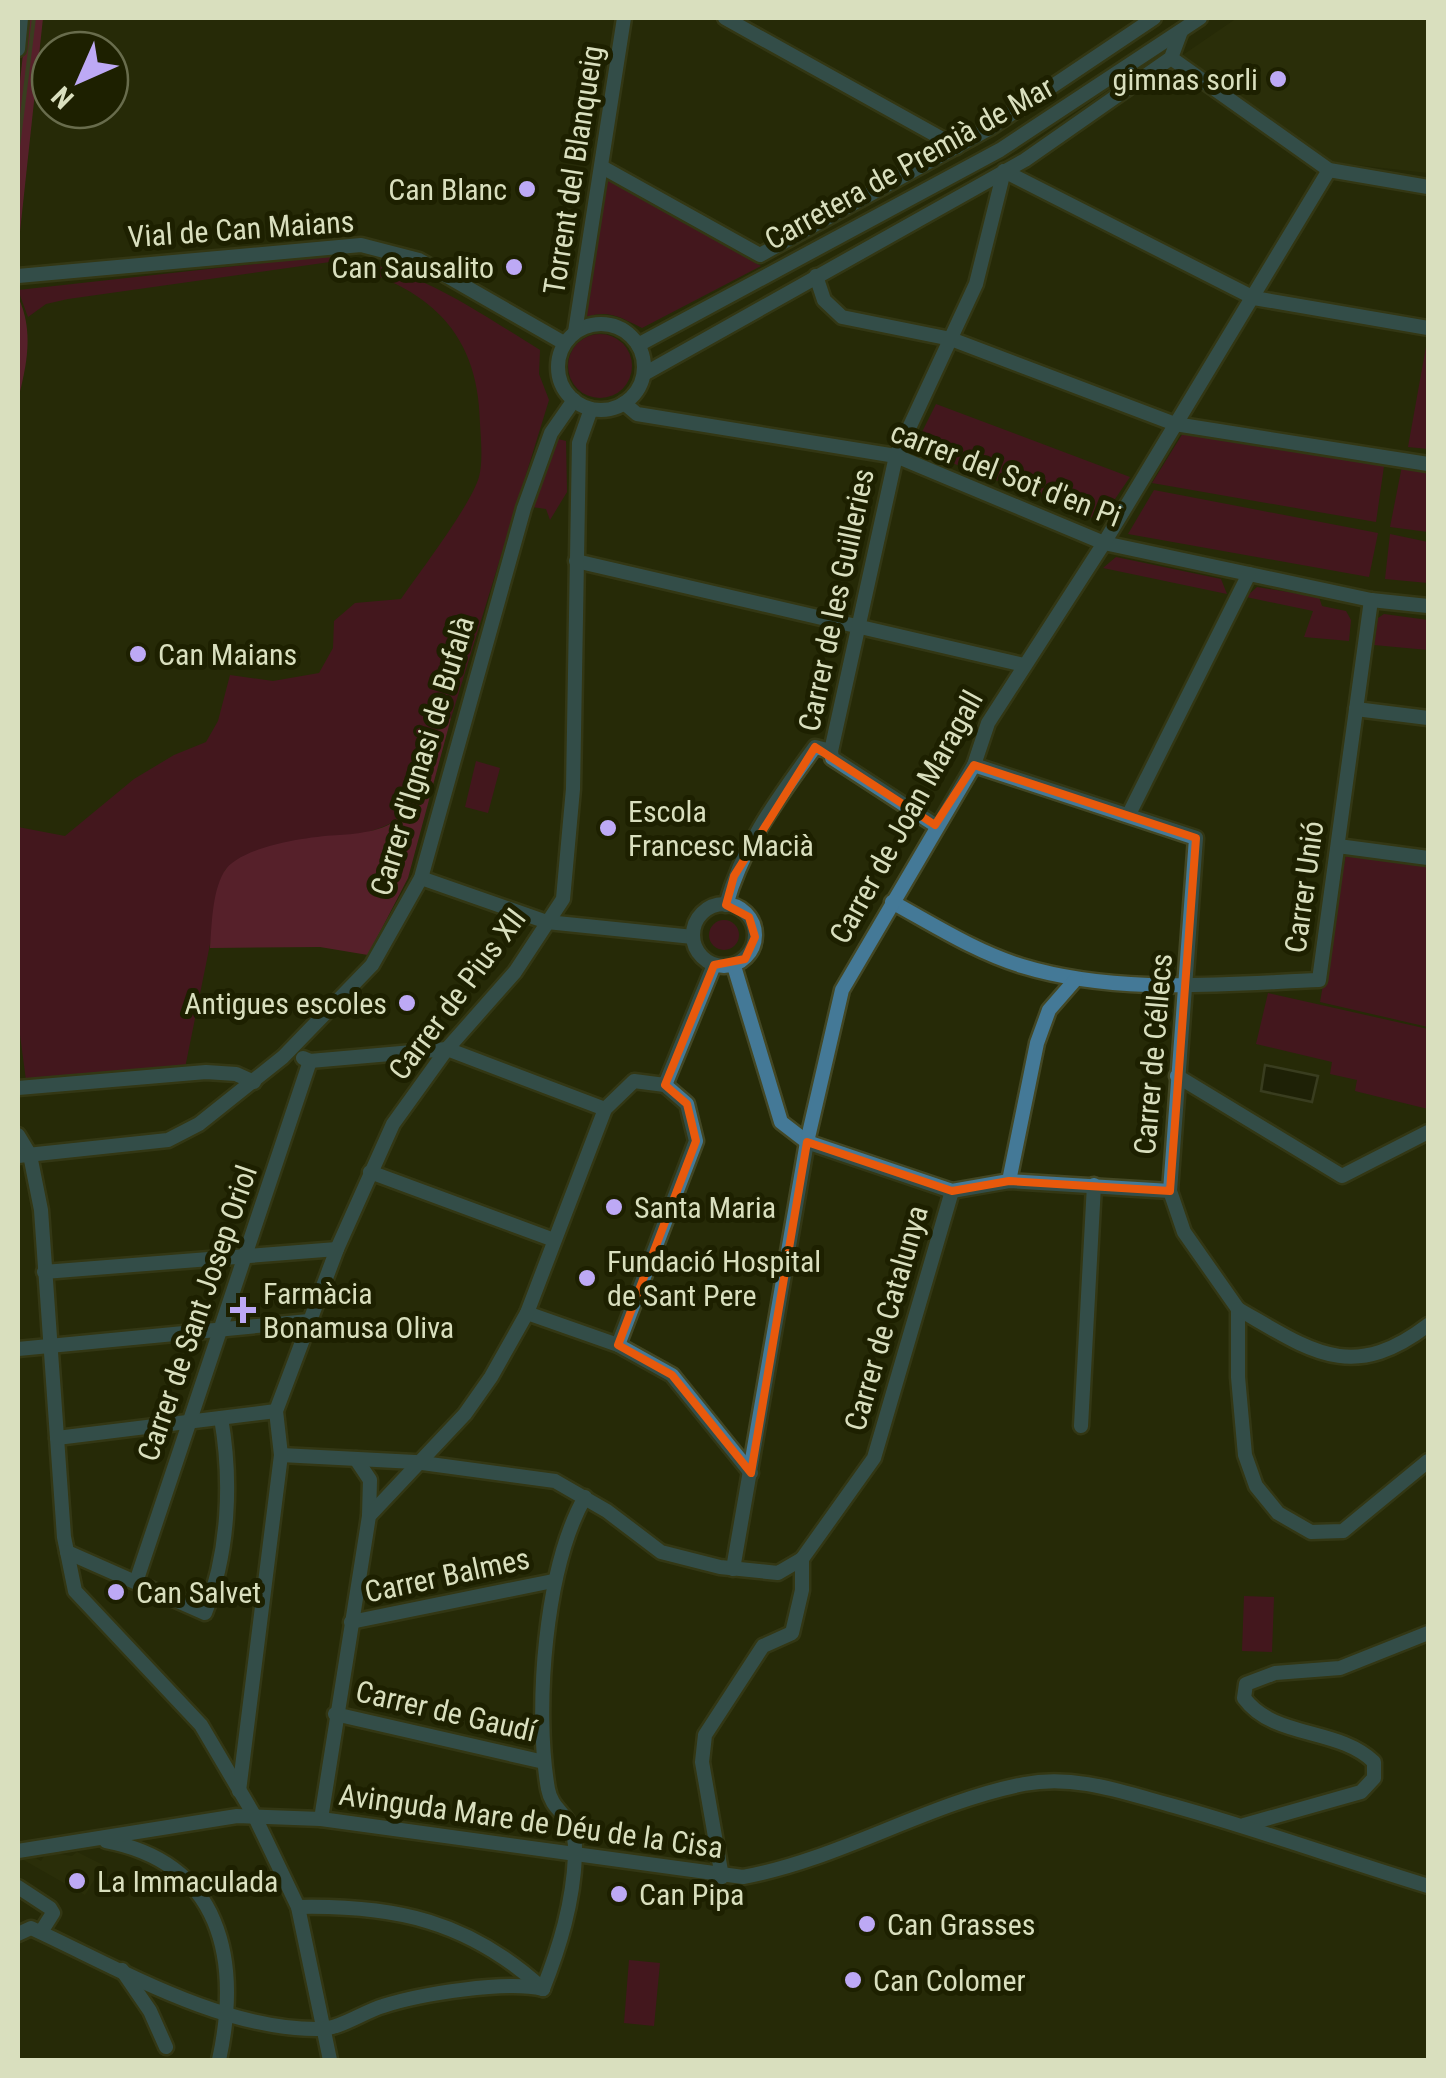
<svg xmlns="http://www.w3.org/2000/svg" width="1446" height="2078" viewBox="0 0 1446 2078" font-family="'Roboto Condensed',sans-serif">
  <rect width="100%" height="100%" fill="#262a07"/>
  <g fill="#30340c">
    <polygon points="1237,18 1428,18 1428,173 1330,162 1180,57"/>
    <polygon points="25,1852 41,1861 47,1852 72,1856 77,1852 103,1865 85,1895 22,1859"/>
  </g>
  <g fill="#660039">
    <path d="M608,177L761,266L642,328C622,318 609,309 586,317Z"/>
    <path d="M327,256C417,267 465,304 540,350L539,374L549,400L451,718C412,742 428,802 393,822C340,851 273,829 225,870L185,1068L26,1080L18,1020V827L65,836L134,779L174,755L206,742L218,721L230,675L273,681L319,673L333,648L334,621L355,603L401,599C419,573 471,505 479,477C483,462 481,439 480,424C479,325 420,282 330,262L68,299L46,304L28,317L18,290Z"/>
    <circle cx="600" cy="366" r="32"/>
    <polygon points="1427,341 1428,341 1428,449 1408,447"/>
    <polygon points="936,404 1130,477 1100,521 914,448"/>
    <polygon points="1183,433 1384,466 1376,522 1152,483"/>
    <polygon points="554,438 566,441 567,492 550,520 546,509 532,507"/>
    <polygon points="1402,466 1428,469 1428,532 1390,527"/>
    <polygon points="1154,490 1378,533 1369,577 1128,534"/>
    <polygon points="1390,534 1428,542 1428,583 1385,579"/>
    <polygon points="1116,557 1221,579 1227,594 1103,568"/>
    <polygon points="1257,587 1319,597 1322,606 1346,611 1351,620 1349,641 1304,637 1313,611 1246,597"/>
    <polygon points="1384,614 1428,620 1428,650 1374,645 1378,618"/>
    <polygon points="476,761 500,768 488,813 465,807"/>
    <polygon points="1346,854 1428,864 1428,1027 1320,1002"/>
    <circle cx="724" cy="935" r="15"/>
    <polygon points="1268,993 1428,1029 1428,1109 1355,1091 1357,1080 1330,1074 1332,1062 1256,1044"/>
    <polygon points="1244,1596 1274,1597 1272,1652 1242,1651"/>
    <polygon points="629,1960 660,1963 654,2026 624,2023"/>
  </g>
  <g fill="#911556">
    <polygon points="27,18 43,18 18,250 18,99"/>
    <path d="M18,297C34,330 27,365 18,399Z"/>
    <path d="M451,718L408,878L368,955L320,947L210,948C212,924 212,893 224,872C239,846 312,836 340,835C357,834 386,831 398,818C426,787 415,741 451,718Z"/>
  </g>
  <polygon fill="#161806" stroke="#50543d" stroke-width="2.5" points="1265,1065 1318,1076 1312,1102 1261,1091"/>
  <g fill="none" stroke-linecap="round" stroke-linejoin="round">
    <polyline stroke="#50543d" stroke-width="4" points="18,147 34,18"/>
    <defs>
      <g id="minor">
        <polyline points="725,18 957,147"/>
        <polyline points="18,49 21,18"/>
        <polyline points="1171,58 1329,170 1428,187"/>
        <polyline points="602,167 760,255 990,128 1154,18"/>
        <polyline points="1004,171 1254,298 1428,328"/>
        <polyline points="18,276 361,245 419,260 564,343"/>
        <polyline points="816,276 824,300 842,317 951,339 1175,424 1428,464"/>
        <circle cx="601" cy="367" r="43"/>
        <polyline points="575,332 624,18"/>
        <polyline points="638,345 1000,150 1200,18"/>
        <polyline points="644,374 1025,160 1171,58 1181,31"/>
        <polyline points="624,403 637,414 896,456 1104,543 1371,600 1428,606"/>
        <polyline points="576,561 1024,665"/>
        <polyline points="1356,709 1428,718"/>
        <polyline points="974,765 1196,838 1170,1191 1184,1232 1238,1309 1238,1377 1245,1455 1256,1486 1278,1513 1311,1532 1343,1531 1428,1461"/>
        <polyline points="1129,814 1249,574"/>
        <polyline points="935,825 832,758 831,751 896,456 976,284 1004,171"/>
        <polyline points="1338,846 1428,858"/>
        <polyline points="421,878 547,922 693,937"/>
        <path d="M892,902C934,925 976,952 1022,966C1117,995 1222,984 1319,980L1371,600"/>
        <circle cx="724" cy="935" r="31"/>
        <path d="M726,905C743,844 779,797 815,747L831,751"/>
        <polyline points="734,966 781,1122 807,1142 952,1191 1009,1181 1170,1191"/>
        <polyline points="303,1058 310,1061 447,1049 605,1109"/>
        <polyline points="1177,1076 1342,1176 1428,1132"/>
        <polyline points="18,1088 206,1072 236,1074 254,1082"/>
        <polyline points="18,1135 30,1155 41,1210 64,1537 75,1591 201,1725 254,1815 298,1907 330,2060"/>
        <polyline points="18,1156 168,1140 199,1124 283,1057 372,965 421,878 524,508 551,433 574,400"/>
        <polyline points="370,1172 554,1240"/>
        <polyline points="1009,1181 1037,1043 1049,1010 1076,979"/>
        <polyline points="44,1272 337,1249"/>
        <path d="M1238,1309C1310,1350 1351,1384 1428,1325"/>
        <polyline points="527,1313 618,1345 672,1375 751,1473"/>
        <polyline points="618,1345 696,1141 687,1104 665,1085"/>
        <polyline points="18,1349 309,1321"/>
        <polyline points="1081,1426 1094,1185"/>
        <polyline points="57,1438 276,1411"/>
        <polyline points="281,1455 415,1462 555,1481 607,1511 661,1552 720,1567 778,1573 802,1559"/>
        <polyline points="356,1459 370,1480 369,1516"/>
        <path d="M67,1552L205,1613C229,1553 232,1480 221,1418"/>
        <polyline points="733,1569 807,1142 842,990 974,765 988,723 1104,543 1329,170"/>
        <polyline points="136,1582 310,1061"/>
        <polyline points="351,1622 553,1581"/>
        <polyline points="335,1714 544,1762"/>
        <polyline points="239,1791 281,1455 276,1411 337,1249 393,1124 447,1049 515,972 563,899 573,789 579,443 591,409"/>
        <polyline points="321,1819 369,1516 465,1414 491,1377 527,1313 605,1109 634,1081 665,1085 714,965"/>
        <path d="M1244,1825L1361,1792L1374,1778V1762C1338,1727 1274,1739 1244,1698L1246,1684L1275,1673L1340,1668L1428,1633"/>
        <path d="M106,1841C221,1863 241,1959 219,2060"/>
        <path d="M18,1851L237,1816L321,1819L743,1877C841,1859 927,1803 1024,1784C1076,1774 1125,1793 1174,1806C1260,1830 1343,1860 1428,1886"/>
        <polyline points="722,1877 702,1762 705,1735 763,1646 792,1633 802,1590 802,1559 874,1458 952,1191"/>
        <polyline points="18,1887 50,1908 53,1913 41,1932"/>
        <path d="M298,1907C395,1905 469,1921 543,1989"/>
        <path d="M18,1934L31,1928C118,1968 221,2030 319,2029C340,2029 363,2012 383,2006C420,1994 507,1980 543,1989"/>
        <polyline points="122,1970 150,2011 166,2047"/>
        <path d="M543,1989C560,1946 573,1903 575,1856C577,1812 553,1816 548,1789C534,1709 545,1567 585,1497"/>
      </g>
    </defs>
    <use href="#minor" stroke="#434724" stroke-width="19"/>
    <use href="#minor" stroke="#447997" stroke-width="14"/>
  </g>
  <path d="M0 0H1446V2078H0ZM815,747L935,825L974,765L1196,838L1170,1191L1009,1181L952,1191L807,1142L751,1473L672,1375L618,1345L696,1141L687,1104L665,1085L714,965L745,959L755,937L749,917L726,905L734,876Z" fill="#262a07" fill-opacity=".55" fill-rule="evenodd"/>
  <path fill="none" stroke="#e8590c" stroke-width="8" stroke-linejoin="round" d="M815,747L935,825L974,765L1196,838L1170,1191L1009,1181L952,1191L807,1142L751,1473L672,1375L618,1345L696,1141L687,1104L665,1085L714,965L745,959L755,937L749,917L726,905L734,876Z"/>
  <g fill="#bda9f5" stroke="#1d2000" stroke-width="4">
    <circle cx="1278" cy="79" r="10"/>
    <circle cx="527" cy="189" r="10"/>
    <circle cx="514" cy="267" r="10"/>
    <circle cx="138" cy="654" r="10"/>
    <circle cx="608" cy="828" r="10"/>
    <circle cx="407" cy="1003" r="10"/>
    <circle cx="614" cy="1207" r="10"/>
    <circle cx="587" cy="1278" r="10"/>
    <path d="M238 1295h10v10h10v10h-10v10h-10v-10h-10v-10h10z"/>
    <circle cx="116" cy="1592" r="10"/>
    <circle cx="77" cy="1881" r="10"/>
    <circle cx="619" cy="1894" r="10"/>
    <circle cx="867" cy="1924" r="10"/>
    <circle cx="853" cy="1980" r="10"/>
  </g>
  <g text-anchor="middle" dominant-baseline="central" stroke-width="10" stroke-linejoin="round" paint-order="stroke">
    <g font-size="30" fill="#d9dfbe" stroke="#1d2000" text-anchor="start">
      <text x="1258" y="79" text-anchor="end">gimnas sorli</text>
      <text x="507" y="189" text-anchor="end">Can Blanc</text>
      <text x="494" y="267" text-anchor="end">Can Sausalito</text>
      <text x="158" y="654">Can Maians</text>
      <text x="628" y="811">Escola<tspan x="628" dy="34">Francesc Macià</tspan></text>
      <text x="387" y="1003" text-anchor="end">Antigues escoles</text>
      <text x="634" y="1207">Santa Maria</text>
      <text x="607" y="1261">Fundació Hospital<tspan x="607" dy="34">de Sant Pere</tspan></text>
      <text x="263" y="1293">Farmàcia<tspan x="263" dy="34">Bonamusa Oliva</tspan></text>
      <text x="136" y="1592">Can Salvet</text>
      <text x="97" y="1881">La Immaculada</text>
      <text x="639" y="1894">Can Pipa</text>
      <text x="887" y="1924">Can Grasses</text>
      <text x="873" y="1980">Can Colomer</text>
    </g>
    <g font-size="30" fill="#d9dfbe" stroke="#1d2000">
      <text transform="translate(909 163) rotate(-29)">Carretera de Premià de Mar</text>
      <text transform="translate(573 170) rotate(-81)">Torrent del Blanqueig</text>
      <text transform="translate(241 229) rotate(-4)">Vial de Can Maians</text>
      <text transform="translate(1006 474) rotate(21)">carrer del Sot d'en Pi</text>
      <text transform="translate(836 600) rotate(-78)">Carrer de les Guilleries</text>
      <text transform="translate(422 756) rotate(-73)">Carrer d'Ignasi de Bufalà</text>
      <text transform="translate(906 817) rotate(-61)">Carrer de Joan Maragall</text>
      <text transform="translate(1304 887) rotate(-82)">Carrer Unió</text>
      <text transform="translate(457 994) rotate(-53)">Carrer de Pius XII</text>
      <text transform="translate(1153 1054) rotate(-85)">Carrer de Céllecs</text>
      <text transform="translate(197 1313) rotate(-71)">Carrer de Sant Josep Oriol</text>
      <text transform="translate(886 1318) rotate(-74)">Carrer de Catalunya</text>
      <text transform="translate(447 1575) rotate(-12)">Carrer Balmes</text>
      <text transform="translate(446 1711) rotate(13)">Carrer de Gaudí</text>
      <text transform="translate(531 1821) rotate(8)">Avinguda Mare de Déu de la Cisa</text>
    </g>
  </g>
  <rect width="1446" height="2078" fill="none" stroke="#d9dfbe" stroke-width="40"/>
  <g transform="translate(80 80) rotate(225)"><circle r="48" fill="#1d2000" stroke="#686c4c" stroke-width="2.5"/>
  <path d="M0-8L18 38L0 25L-18 38Z" fill="#bda9f5"/>
  <text y="-15" font-size="28" font-weight="bold" text-anchor="middle" fill="#d9dfbe">N</text>
  </g>
</svg>
